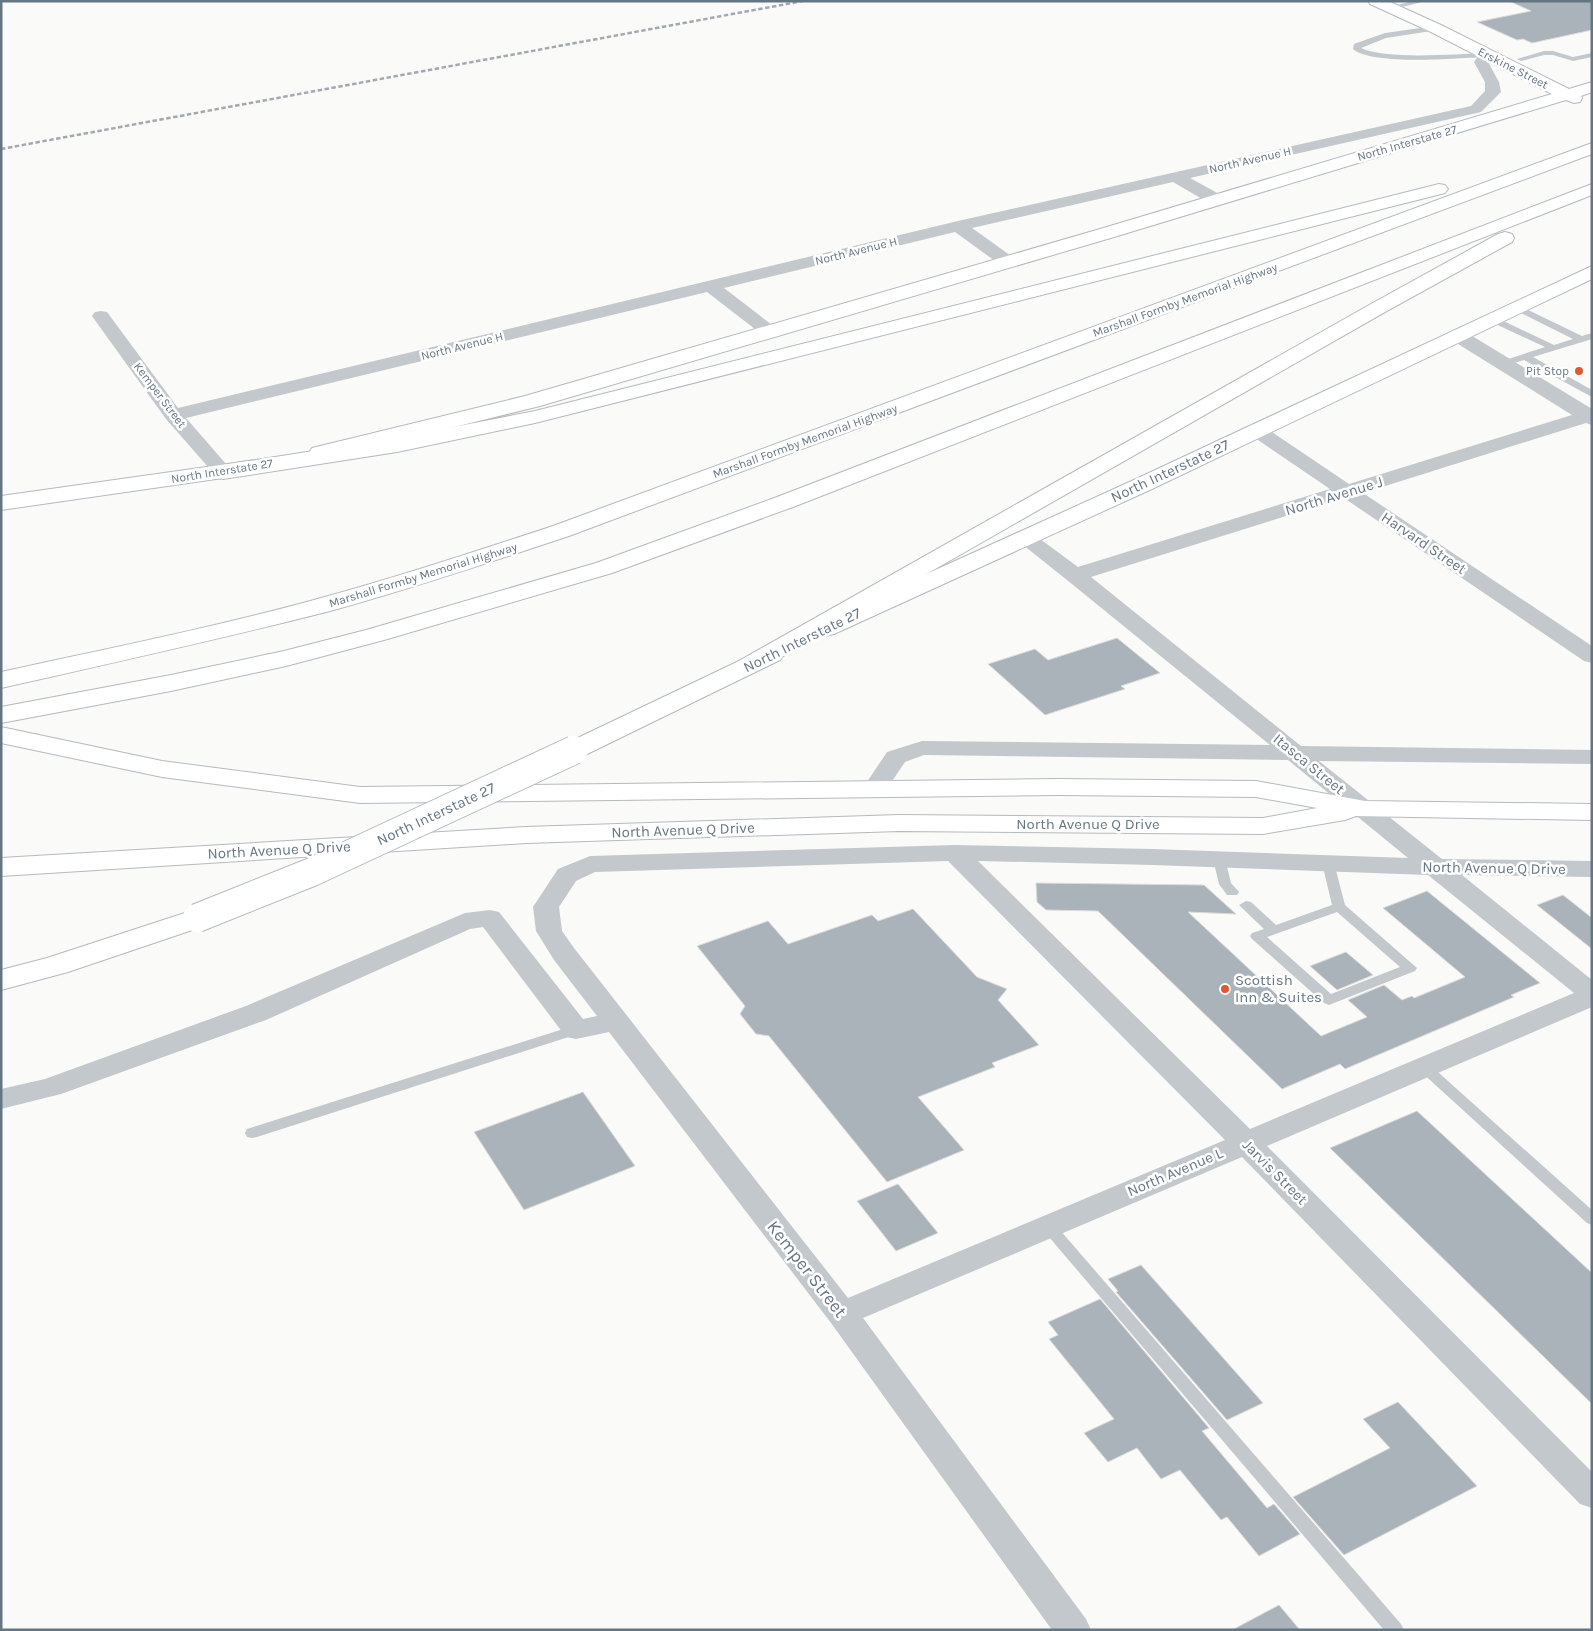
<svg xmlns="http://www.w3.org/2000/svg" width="1593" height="1631" viewBox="0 0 1593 1631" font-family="Karla,sans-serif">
  <rect width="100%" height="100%" fill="#fafaf8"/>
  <g fill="#aab3b9" stroke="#dcdcda">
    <polygon points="1509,1 1592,1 1592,30 1532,43 1523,39 1517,40 1477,22 1531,11"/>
    <polygon points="1117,638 1160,673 1121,686 1125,689 1045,715 988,664 1035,649 1048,660"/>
    <polygon points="1036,883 1204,885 1236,914 1188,912 1321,1036 1367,1017 1348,1000 1384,985 1402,1000 1412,996 1414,998 1465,977 1383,908 1427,891 1540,983 1511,995 1514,997 1345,1069 1340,1064 1282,1089 1098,911 1046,910 1037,902"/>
    <polygon points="1563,895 1592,918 1592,949 1537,905"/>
    <polygon points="913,909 977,977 1007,989 998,1000 1039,1045 992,1063 995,1067 918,1097 964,1150 887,1182 769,1036 756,1034 740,1014 745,1006 697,946 768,921 788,944 872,915 878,921"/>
    <polygon points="1346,952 1373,975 1337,990 1310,966"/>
    <polygon points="583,1092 635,1166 524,1210 474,1132"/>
    <polygon points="1417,1111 1592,1273 1592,1404 1330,1148"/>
    <polygon points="898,1184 938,1233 896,1251 857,1201"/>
    <polygon points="1141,1265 1263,1403 1227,1420 1116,1292 1118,1291 1108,1279"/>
    <polygon points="1100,1299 1209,1428 1202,1431 1267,1508 1274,1504 1300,1534 1259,1556 1227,1517 1221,1520 1180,1470 1161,1479 1137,1448 1108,1462 1084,1433 1114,1419 1049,1339 1058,1335 1048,1322"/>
    <polygon points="1398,1402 1477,1486 1344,1555 1293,1497 1390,1448 1363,1419"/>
    <polygon points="1279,1605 1300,1630 1232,1630"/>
  </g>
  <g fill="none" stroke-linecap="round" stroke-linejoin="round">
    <defs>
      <g id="secondary">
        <polygon points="1368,1 1388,1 1441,25 1569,89 1592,82 1592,92 1581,96 1582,98 1580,102 1574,103 1566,100 1114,237 540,406 320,460 312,458 309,453 312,448 525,396 1100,229 1552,94 1429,31 1370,4"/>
        <polygon points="1592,266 1592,279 1152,489 834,634 825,636 816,634 813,629 816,624 1136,479"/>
        <polygon points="249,461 257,463 260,468 257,473 1,510 1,496"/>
        <polygon points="771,647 780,650 784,655 780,660 583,756 574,758 565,756 561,750 565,744 762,650"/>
        <polygon points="197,909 207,911 212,918 207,925 68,972 1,990 1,970 47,958"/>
      </g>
      <polygon id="primary" points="1,727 162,761 360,787 1058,779 1256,781 1365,801 1592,804 1592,820 1356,816 1345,820 1263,834 899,831 526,843 1,876 1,858 526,827 899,815 1263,818 1317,808 1256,797 1058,795 360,803 162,777 1,743"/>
      <g id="highway">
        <path d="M1592,143V154L569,536C490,562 411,589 330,611C221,639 111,663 1,688V672C106,649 211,628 314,600C395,578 474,552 553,526Z"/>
        <polygon points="1439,184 1445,185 1448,189 1445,193 535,423 397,452 223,479 215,477 212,472 215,467 223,465 397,438 535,411"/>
        <polygon points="1592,184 1592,195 793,507 612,573 384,640 286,666 171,691 1,723 1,707 171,675 284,651 366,630 596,563 777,497"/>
        <polygon points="1505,232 1512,234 1514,238 1512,242 1385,312 755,672 746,675 737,672 733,667 737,662 1371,304 1498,234"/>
      </g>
    </defs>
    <use href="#secondary" stroke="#b3babf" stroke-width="2"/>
    <use href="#primary" stroke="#b5babe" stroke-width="2"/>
    <use href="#highway" stroke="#b4b9bd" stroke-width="2"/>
    <g fill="#c3c8cc" fill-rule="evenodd">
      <polygon points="1412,1 1426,1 1390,10 1387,8"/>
      <path d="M1435,26L1439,28L1438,30L1386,38L1361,48C1385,60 1456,54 1486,53L1490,55L1486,57C1458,58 1373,66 1353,49L1354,44L1385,33Z"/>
      <polygon points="1544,51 1553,51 1573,57 1592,53 1592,57 1573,61 1553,55 1544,55 1521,61 1517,59"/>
      <polygon points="1516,304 1582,336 1592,333 1592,339 1533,357 1592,390 1592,397 1524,360 1502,367 1499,366 1499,362 1545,347 1489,321 1489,317 1495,317 1554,345 1573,339 1513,309 1511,307"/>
      <polygon points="1219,855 1225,859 1231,883 1239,892 1237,895 1227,895 1219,884 1213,859"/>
      <path d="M1328,859L1334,863L1345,905L1417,968L1415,971L1329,1005L1324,1003L1252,939L1250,936L1252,933L1264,929L1239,905L1246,901L1251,902L1276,925L1332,905L1322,863ZM1337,912L1400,967L1331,994L1267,937Z"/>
      <polygon points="576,1025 581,1027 583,1030 581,1033 257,1137 252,1138 247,1137 245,1133 247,1129"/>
      <polygon points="1424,1062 1429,1064 1592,1210 1592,1225 1587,1223 1419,1070 1417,1067 1419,1064"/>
      <polygon points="1048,1220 1053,1222 1401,1624 1404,1630 1384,1630 1043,1230 1040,1226 1043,1222"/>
    </g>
    <g fill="#c3c8cc" fill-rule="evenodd">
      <polygon points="1486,51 1491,52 1493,55 1488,62 1499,82 1501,92 1481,112 1190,178 1221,195 1223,199 1221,203 1209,203 1173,182 972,228 1014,258 1017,262 1014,266 1008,267 1002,266 955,232 724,288 776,328 779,332 776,336 770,338 764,336 707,292 186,418 233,472 230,476 223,478 216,476 166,419 92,316 95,312 101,311 107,312 178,408 958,221 1471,106 1485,91 1485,82 1474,62 1481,52"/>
      <path d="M1457,329L1464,331L1592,409V425L1586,423L1363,493L1592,646V663L1584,661L1344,498L1091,577L1301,746L1592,750V764L1319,761L1442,859L1592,861V877L1462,875L1592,980V1007L1267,1146L1592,1472V1508L1580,1504L1242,1157L863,1318L1086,1619L1091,1630H1052L831,1323L609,1032L576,1039L566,1037L483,927L470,929L266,1020L61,1094L1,1109V1089L45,1079L246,1006L465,913L490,910L499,912L583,1019L597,1016L554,960L536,931L533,907L558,869L590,856L955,845L1153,849L1408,858L1288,760L924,755L905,762L884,793L875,795L866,793L863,788L887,752L922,741L1270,745L1067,580L1018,541L1014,537L1018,533L1025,531L1032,533L1078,567L1330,489L1249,434L1246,430L1249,426L1256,424L1263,426L1349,484L1572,415L1450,339L1448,335L1450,331ZM948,861L1225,1140L848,1298L574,948L562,931L559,907L576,881L595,872ZM978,861L1153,865L1428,875L1574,993L1250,1129Z"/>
    </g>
    <use href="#secondary" fill="#fff" fill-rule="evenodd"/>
    <use href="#primary" fill="#fff" fill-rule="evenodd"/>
    <use href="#highway" fill="#fff" fill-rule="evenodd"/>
    <polyline stroke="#a2aab0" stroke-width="2.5" stroke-dasharray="4.5 2.5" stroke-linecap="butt" points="1,149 803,1"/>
    <defs>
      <polyline id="secondary-bridge" points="197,918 312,872 574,750"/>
    </defs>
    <use href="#secondary-bridge" stroke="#b3babf" stroke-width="30" stroke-linecap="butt"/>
    <use href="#secondary-bridge" stroke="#fff" stroke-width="28"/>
  </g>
  <g fill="#e4572e" stroke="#fff" stroke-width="2">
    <circle cx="1579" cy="371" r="5"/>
    <circle cx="1225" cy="989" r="5"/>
  </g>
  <g text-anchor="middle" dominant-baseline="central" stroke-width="5" stroke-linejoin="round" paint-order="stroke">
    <g font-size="12" fill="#657683" stroke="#fff">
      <text transform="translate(1513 68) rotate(27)">Erskine Street</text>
      <text transform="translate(1407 143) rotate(-16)">North Interstate 27</text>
      <text transform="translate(1250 160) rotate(-13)">North Avenue H</text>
      <text transform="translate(856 251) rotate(-14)">North Avenue H</text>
      <text transform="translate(1185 300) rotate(-20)">Marshall Formby Memorial Highway</text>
      <text transform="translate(462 346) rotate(-14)">North Avenue H</text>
      <text transform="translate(160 395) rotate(53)">Kemper Street</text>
      <text transform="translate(805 441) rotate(-20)">Marshall Formby Memorial Highway</text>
      <text transform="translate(222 471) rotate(-9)">North Interstate 27</text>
      <text transform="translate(423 575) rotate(-17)">Marshall Formby Memorial Highway</text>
    </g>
    <g font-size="12" fill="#657683" stroke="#fff" text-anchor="end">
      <text x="1569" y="371">Pit Stop</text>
    </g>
    <g font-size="15" fill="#657683" stroke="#fff">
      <text transform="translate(1170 471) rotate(-25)">North Interstate 27</text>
      <text transform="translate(1334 496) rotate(-17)">North Avenue J</text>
      <text transform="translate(1424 543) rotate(34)">Harvard Street</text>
      <text transform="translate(802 640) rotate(-26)">North Interstate 27</text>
      <text transform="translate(1309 764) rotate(39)">Itasca Street</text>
      <text transform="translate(436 814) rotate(-25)">North Interstate 27</text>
      <text x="1088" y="824">North Avenue Q Drive</text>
      <text transform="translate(683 830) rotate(-2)">North Avenue Q Drive</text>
      <text transform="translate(279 850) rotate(-3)">North Avenue Q Drive</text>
      <text transform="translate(1494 868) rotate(1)">North Avenue Q Drive</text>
      <text transform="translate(1175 1172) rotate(-23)">North Avenue L</text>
      <text transform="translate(1275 1172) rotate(45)">Jarvis Street</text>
    </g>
    <g font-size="15" fill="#657683" stroke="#fff" text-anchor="start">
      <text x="1235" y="980">Scottish<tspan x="1235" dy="17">Inn &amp; Suites</tspan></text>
    </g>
    <g font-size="18" fill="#657683" stroke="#fff">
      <text transform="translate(807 1269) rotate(52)">Kemper Street</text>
    </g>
  </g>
  <rect width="1593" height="1631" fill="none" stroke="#657683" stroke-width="5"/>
</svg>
